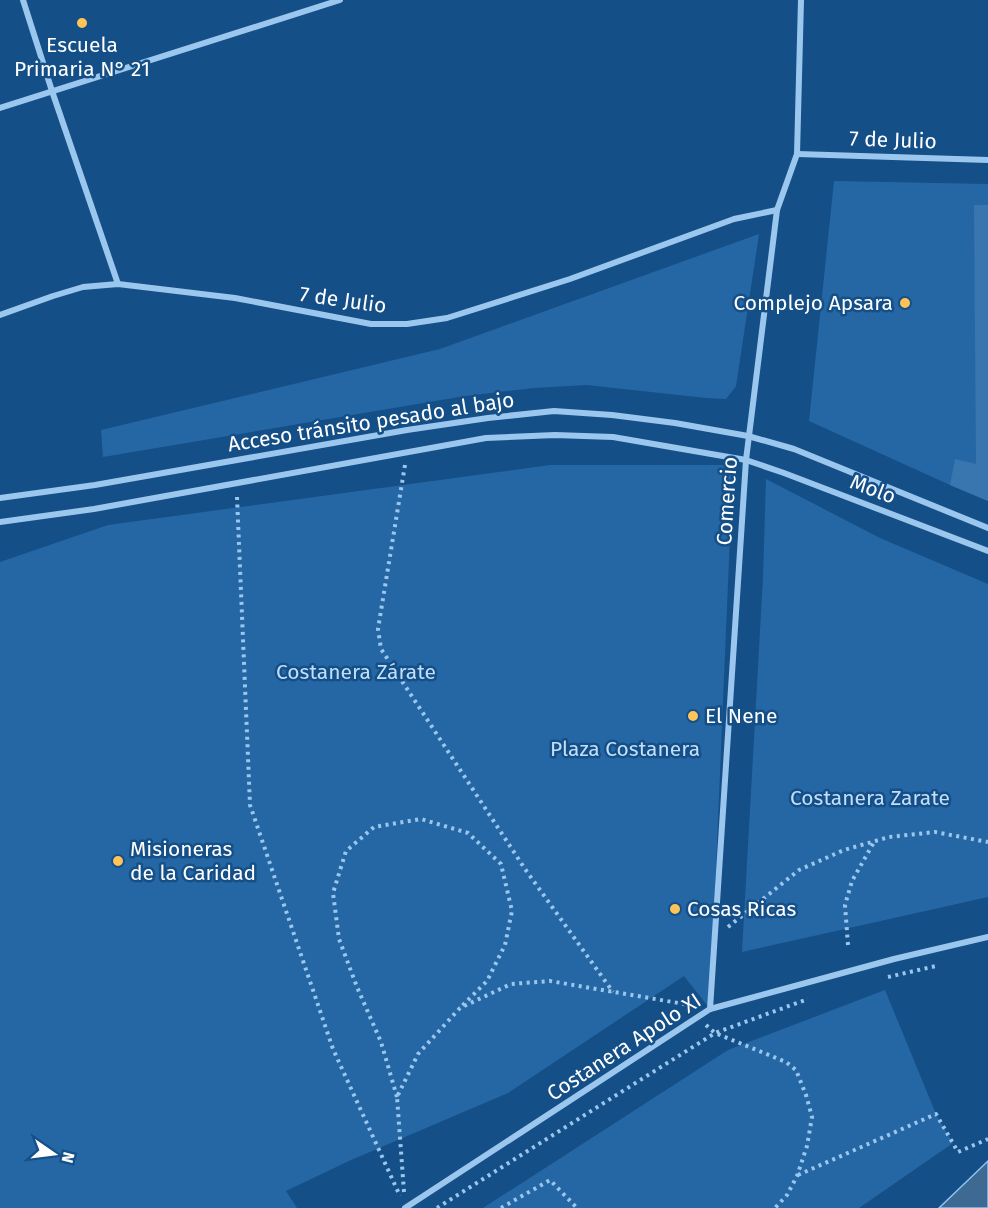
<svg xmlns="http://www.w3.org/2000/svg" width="988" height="1208" viewBox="0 0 988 1208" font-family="'Fira Sans',sans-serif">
  <rect width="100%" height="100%" fill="#154f87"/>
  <g fill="#2567a5">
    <polygon points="834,181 988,184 988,501 950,485 809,421"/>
    <polygon points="759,234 736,386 726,399 706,398 587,385 534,388 465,396 103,457 101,430 440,349"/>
    <polygon points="550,465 733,465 710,1009 684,976 508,1093 351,1160 286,1191 297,1208 0,1208 0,562 108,525"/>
    <polygon points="766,479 880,538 988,584 988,897 742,952 763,578"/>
    <polygon points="885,990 936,1114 953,1143 859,1208 483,1208 728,1050"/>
  </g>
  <polygon fill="#3e6993" stroke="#8dc3f1" stroke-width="1.5" points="988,1161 988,1208 939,1208"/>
  <polygon fill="#3976af" points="974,205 988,205 988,501 950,485 955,459 976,464"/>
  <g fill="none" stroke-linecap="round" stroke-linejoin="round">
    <g stroke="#9bc7ee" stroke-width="4" stroke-dasharray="3 4.5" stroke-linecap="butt">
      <polyline points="405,465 378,629 381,649 525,869 613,992"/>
      <polyline points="237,497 250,805 333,1049 400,1196"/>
      <polyline points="728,927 799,870 844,850 889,837 935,832 988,842"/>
      <polyline points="848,945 845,905 852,881 874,842"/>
      <polyline points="888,977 936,966"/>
      <polyline points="706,1025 715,1033 786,1062 796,1070 806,1095 812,1117 807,1146 797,1176 787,1195 775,1208"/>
      <polyline points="397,1097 381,1042 357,987 339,939 333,893 346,851 374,827 421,819 468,833 501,864 512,911 505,945 487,981 460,1008"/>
      <polyline points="798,1175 936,1114 958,1152 988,1139"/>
      <polyline points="404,1192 397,1097 418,1054 460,1008 511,984 550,981 690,1005"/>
      <polyline points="437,1208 715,1033 808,999"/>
      <polyline points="501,1208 550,1180 577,1208"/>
    </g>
    <g stroke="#9bc7ee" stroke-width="6">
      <polyline points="23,0 52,91 118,284"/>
      <polyline points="0,108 340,0"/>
      <polyline points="797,154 988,160"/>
      <polyline points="0,315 53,296 83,287 118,284 235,298 371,324 407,324 447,318 570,279 734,219 777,210"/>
      <polyline points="0,498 95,485 407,430 488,418 554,411 612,415 675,423 748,436 794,449 988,528"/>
      <polyline points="0,522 94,509 486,438 555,435 613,437 746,460 784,473 988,551"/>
      <polyline points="710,1009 746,460 777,210 797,154 801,0"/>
      <polyline points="405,1208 710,1009 894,959 988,937"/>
    </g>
  </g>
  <g fill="#ffc459" stroke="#154f87" stroke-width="2">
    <circle cx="82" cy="23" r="6"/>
    <circle cx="905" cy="303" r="6"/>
    <circle cx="693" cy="716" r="6"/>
    <circle cx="118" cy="861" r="6"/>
    <circle cx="675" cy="909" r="6"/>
  </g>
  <g text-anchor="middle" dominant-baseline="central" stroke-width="5" stroke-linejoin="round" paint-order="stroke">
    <g font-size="21" fill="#fff" stroke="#154f87" text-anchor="start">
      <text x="82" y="45" text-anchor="middle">Escuela<tspan x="82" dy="24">Primaria N° 21</tspan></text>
      <text x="893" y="303" text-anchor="end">Complejo Apsara</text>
      <text x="705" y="716">El Nene</text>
      <text x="130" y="849">Misioneras<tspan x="130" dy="24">de la Caridad</tspan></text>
      <text x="687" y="909">Cosas Ricas</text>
    </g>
    <g font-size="21" fill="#fff" stroke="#154f87">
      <text transform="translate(893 140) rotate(2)">7 de Julio</text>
      <text transform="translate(343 300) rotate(8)">7 de Julio</text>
      <text transform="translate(371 422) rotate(-9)">Acceso tránsito pesado al bajo</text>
      <text transform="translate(873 489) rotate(21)">Molo</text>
      <text transform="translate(727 501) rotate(-86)">Comercio</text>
      <text transform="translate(624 1047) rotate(-33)">Costanera Apolo XI</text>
    </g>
    <g font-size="21" fill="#c1dffb" stroke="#154f87">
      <text x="356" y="672">Costanera Zárate</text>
      <text x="625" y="749">Plaza Costanera</text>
      <text x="870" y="798">Costanera Zarate</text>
    </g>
  </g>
  <g transform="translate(54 1154) rotate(104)" stroke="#154f87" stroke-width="4.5" paint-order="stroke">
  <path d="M0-4.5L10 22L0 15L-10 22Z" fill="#ffffff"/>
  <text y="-9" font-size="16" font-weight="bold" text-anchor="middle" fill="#ffffff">N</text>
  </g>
</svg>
